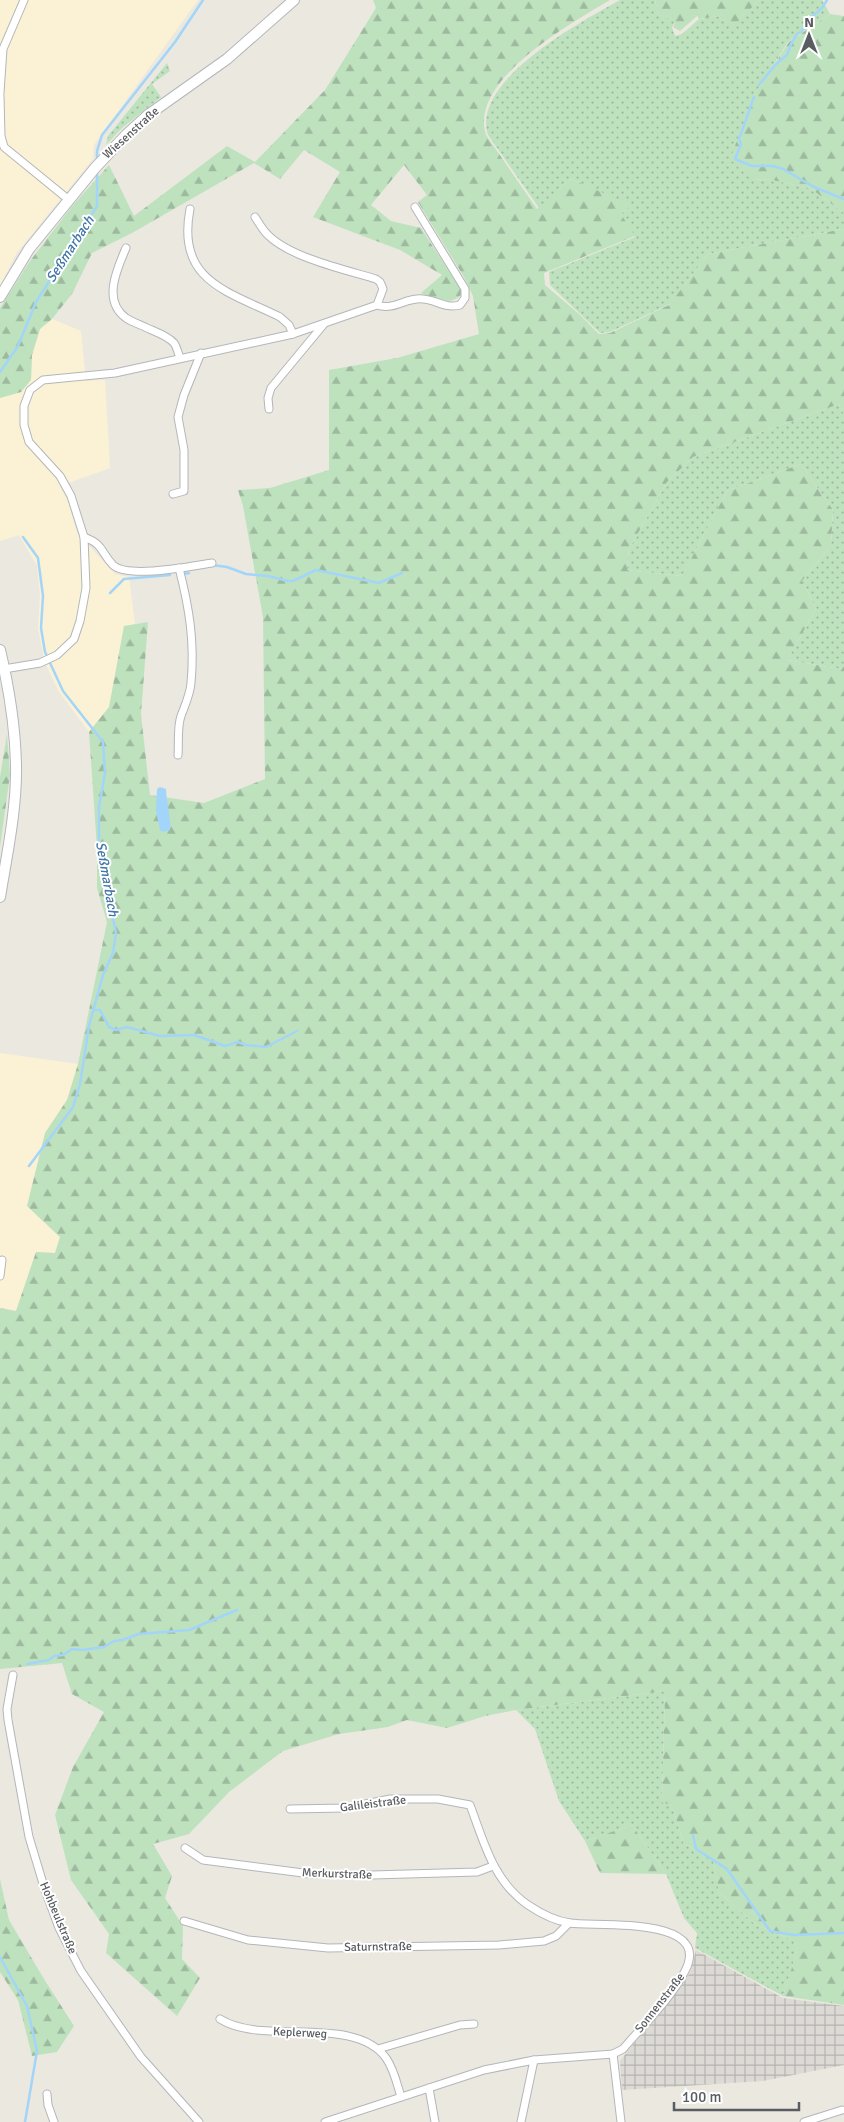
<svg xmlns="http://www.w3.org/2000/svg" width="844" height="2122" viewBox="0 0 844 2122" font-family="Signika,sans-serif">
  <defs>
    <pattern id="industrial-grid" width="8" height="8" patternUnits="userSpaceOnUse" patternTransform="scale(1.25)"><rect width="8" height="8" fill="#dddad5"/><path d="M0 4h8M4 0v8" fill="none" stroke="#b6b4b0"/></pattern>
    <pattern id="grass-dots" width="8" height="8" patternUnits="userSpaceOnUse" patternTransform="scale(1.25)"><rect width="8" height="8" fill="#bee2be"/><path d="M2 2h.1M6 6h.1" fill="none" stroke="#9dba9e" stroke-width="1.8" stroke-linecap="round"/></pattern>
    <pattern id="forest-firs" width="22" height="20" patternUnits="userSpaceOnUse" patternTransform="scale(1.25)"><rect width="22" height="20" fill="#bee2be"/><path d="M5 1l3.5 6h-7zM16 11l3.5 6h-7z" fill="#9dba9e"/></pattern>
  </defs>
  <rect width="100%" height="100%" fill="#ebe8e0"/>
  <g fill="#fbf2d5">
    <polygon points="0,0 198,0 94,145 93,159 16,254 0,286"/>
    <polygon points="52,319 81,331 86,381 105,380 110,468 60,486 68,501 77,533 115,574 129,577 135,624 124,627 109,707 89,732 59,692 45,663 38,629 40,595 37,566 19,535 0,541 0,398 21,392 31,380 32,355 40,329"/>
    <polygon points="0,1053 78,1064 67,1100 45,1133 27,1206 60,1237 55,1253 36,1252 16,1311 0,1308"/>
  </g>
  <polygon fill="url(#industrial-grid)" points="696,1950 783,1998 844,2006 844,2065 763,2081 622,2090 620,2061 690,1973"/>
  <g fill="url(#grass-dots)">
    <path d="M620,0H655L658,14L675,21L672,27L675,36L682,34L699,19L719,16L732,27L759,0H822L830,14L788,42L755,94L731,159L751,179L772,180L810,188L844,213V229L708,254L670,304L610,332L600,333L550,285L549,272L635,237L621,214L630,206L571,179L539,208L488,135C470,81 582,21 620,0Z"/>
    <polygon points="167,63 170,71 152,84 161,97 122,128 106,145 108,136"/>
    <polygon points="839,404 844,414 844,666 841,669 787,660 816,609 802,581 831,545 833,510 801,464 727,491 682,576 627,570 629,549 667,482 693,457"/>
    <polygon points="665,1691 662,1802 672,1806 684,1844 713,1859 719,1892 756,1925 795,1941 797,1951 783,1996 695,1948 697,1933 684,1918 666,1874 632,1825 585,1841 559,1801 535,1729 516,1710"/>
  </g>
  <g fill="url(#forest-firs)">
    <path d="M373,0H610C572,23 468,80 486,135L537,209L571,179L631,205L621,214L635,236L544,273L545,285L579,314L599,334L610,333L669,305L708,254L844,229V414L839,404L693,457L667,482L629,549L627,570L682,576L727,491L801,464L833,510L831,545L802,581L816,609L787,660L841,669L844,666V2005L783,1996L797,1951L795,1941L756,1925L719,1892L713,1859L684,1844L672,1806L662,1802L665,1691L516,1710L485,1716L447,1728L407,1720L388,1727L339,1734L283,1751L229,1792L189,1834L153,1844L172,1876L165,1898L183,1926L182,1959L200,1978L177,2016L106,1953L109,1934L71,1880L55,1815L73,1767L104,1712L72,1694L62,1663L0,1669V1308L16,1311L36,1252L55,1253L60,1237L27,1206L45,1133L67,1100L78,1064L107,922L97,888V848L89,732L109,707L124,626L148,622L141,714L150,795L204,803L265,779L263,617L243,506L238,490L270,488L329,470V370L397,358L479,334L473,296L464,277L418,202L427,195L404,165L371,205L391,221L421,228L463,293C450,307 436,300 421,293L442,275L400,250L313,217L340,172L304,150L280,179L254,163L132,233L92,253L72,294L52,319L40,329L32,355L31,380L21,392L0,398V308L30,261L73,205L109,165L134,216L227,146L255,162L325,90L376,8Z"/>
    <polygon points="655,0 759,0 732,28 719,16 699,19 697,16 680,31 673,27 675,22 658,14"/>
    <polygon points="830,14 844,16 844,213 810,188 772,180 751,179 730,159 755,94 789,42"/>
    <polygon points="7,734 10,775 0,847 0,777"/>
    <polygon points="632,1825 666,1874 600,1873 585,1841"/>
    <polygon points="0,1879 9,1920 44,1979 74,2026 57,2052 32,2056 18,2000 0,1972"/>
  </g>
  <path fill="#a2d5f9" d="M160,787L166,789C166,799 172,823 170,830L163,832L160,830L156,811L157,789Z"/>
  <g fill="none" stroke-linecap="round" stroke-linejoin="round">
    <g stroke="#a2d5f9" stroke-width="2.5">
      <polyline points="759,85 776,64 787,55 791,44 797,34 802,31 806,22 822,8 827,0"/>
      <polyline points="754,97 739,139 741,144 735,159 752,166 773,166 783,169 814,187 844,199"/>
      <polyline points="97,161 97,151 102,135 175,42 203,0"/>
      <polyline points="0,372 18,346 36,302 97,206 97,172"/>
      <polyline points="23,537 38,558 43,596 41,628 45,652 63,691 103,742 105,773 99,807 99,848 116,933 113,953 103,975 89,1026 80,1084 73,1107 29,1166"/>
      <polyline points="212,565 227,567 246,574 268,576 288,581 293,581 316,570 379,583 402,573"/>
      <polyline points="184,574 189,573"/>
      <polyline points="110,593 124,579 170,575"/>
      <polyline points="94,1010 100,1010 109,1027 116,1030 127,1027 160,1036 194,1035 225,1046 238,1042 246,1045 266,1047 297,1031"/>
      <polyline points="27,1664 49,1660 54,1656 63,1655 72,1649 82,1650 104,1647 114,1641 122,1640 139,1634 189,1630 237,1610"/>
      <polyline points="693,1835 696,1849 727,1869 770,1931 794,1935 844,1933"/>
      <polyline points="0,1957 27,2006 37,2051 25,2122"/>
    </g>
    <defs>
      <g id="street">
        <polyline points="0,93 3,49 24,0"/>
        <polyline points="0,96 1,136 4,147 69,200"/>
        <path d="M190,209C176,281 227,291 280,317L289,325L293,334"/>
        <path d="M255,217C259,223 263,231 269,236C292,258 346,270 376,279L380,282L383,289L377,305"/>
        <path d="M126,248C117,269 102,301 126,318C132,322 141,325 147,328C156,332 168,336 174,343C177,347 178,353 180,358"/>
        <polyline points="269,409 268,398 271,388 324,324"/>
        <polyline points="173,494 184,491 184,450 178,417 184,395 201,353"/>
        <path d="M84,537C105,545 100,552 113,565C128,579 192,566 212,563"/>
        <path d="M4,669L40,663L57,655L74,639L80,621L86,588L84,537L71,496L60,476L29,442L24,425V406L30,390L43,380L115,373L293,334L377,305C394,311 406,297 423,299C437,300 445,309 460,305L465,298V289L415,207"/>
        <path d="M178,755C179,743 177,727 181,716C185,705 190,695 191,683C195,642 189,607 179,568"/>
        <polyline points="0,1276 2,1260"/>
        <polyline points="13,1675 7,1709 8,1720 29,1837 45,1890 59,1928 81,1971 141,2057 199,2122"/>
        <path d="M290,1809L346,1808L390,1799H438L470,1805C484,1842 493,1881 528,1905C540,1913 555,1921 570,1923C595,1927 714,1915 685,1971C670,2000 644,2024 623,2049L613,2054L534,2060L484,2070L325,2122"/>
        <polyline points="185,1848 203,1860 311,1874 372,1875 477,1872 493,1866"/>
        <polyline points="184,1921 248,1940 328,1948 499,1945 544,1941 556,1936 569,1923"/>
        <path d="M220,2019C262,2046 354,2014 386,2058C394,2069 397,2084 401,2097"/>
        <polyline points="378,2049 460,2025 474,2024"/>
        <polyline points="613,2054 621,2122"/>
        <polyline points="429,2088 435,2122"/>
        <polyline points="47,2094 48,2105 54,2122"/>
        <polyline points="521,2122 534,2060"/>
        <polyline points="804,2122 842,2110"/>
      </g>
      <g id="secondary">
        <polyline points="0,297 29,249 95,168 126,135 148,115 227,59 294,0"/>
        <path d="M0,650C9,688 15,725 16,764C17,808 7,854 0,897"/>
      </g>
    </defs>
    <use href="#street" stroke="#b3b6ba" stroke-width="9"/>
    <use href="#secondary" stroke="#b4b7bc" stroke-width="12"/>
    <use href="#street" stroke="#fff" stroke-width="7"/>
    <use href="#secondary" stroke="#fff" stroke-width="10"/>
  </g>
  <g text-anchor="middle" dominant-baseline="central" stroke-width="4" stroke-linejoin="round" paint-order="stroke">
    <g font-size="12" fill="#595c60" stroke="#fff">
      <text transform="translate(131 133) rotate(-42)">Wiesenstraße</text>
      <text transform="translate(373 1804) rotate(-7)">Galileistraße</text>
      <text transform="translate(337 1874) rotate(2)">Merkurstraße</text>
      <text transform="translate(58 1918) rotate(67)">Hohbeulstraße</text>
      <text transform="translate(378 1947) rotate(-1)">Saturnstraße</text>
      <text transform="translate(660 2003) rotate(-52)">Sonnenstraße</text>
      <text transform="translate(300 2033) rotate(3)">Keplerweg</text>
    </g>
    <g font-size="14" font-style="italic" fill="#4276a9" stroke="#fff">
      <text transform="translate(70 249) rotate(-57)">Seßmarbach</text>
      <text transform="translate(107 879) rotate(80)">Seßmarbach</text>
    </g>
  </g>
  <g transform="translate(809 35)" stroke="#ffffff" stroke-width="4" paint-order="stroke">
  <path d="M0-4L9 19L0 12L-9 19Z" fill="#595c60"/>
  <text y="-8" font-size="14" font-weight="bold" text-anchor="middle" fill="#595c60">N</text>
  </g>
  <path d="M674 2102v8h125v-8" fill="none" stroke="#595c60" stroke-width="2.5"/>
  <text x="682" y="2102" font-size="15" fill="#595c60" stroke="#ffffff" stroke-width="4" paint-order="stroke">100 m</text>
</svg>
